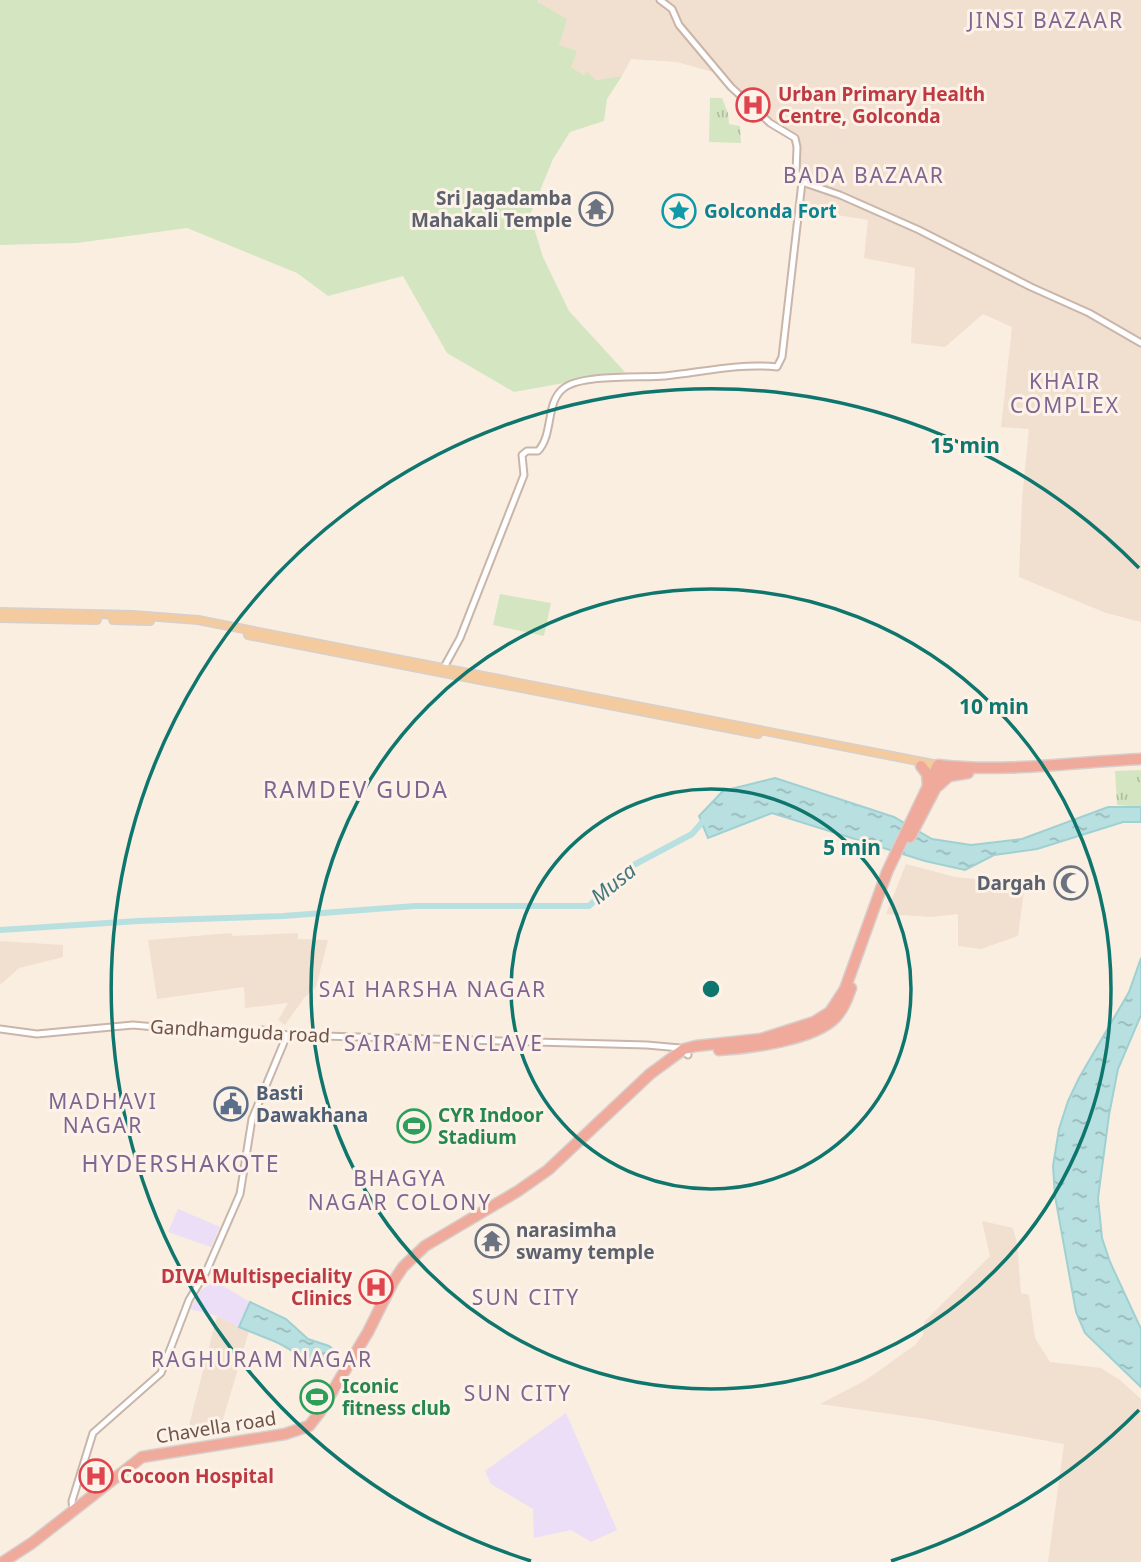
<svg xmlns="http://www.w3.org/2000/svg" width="1141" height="1562" viewBox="0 0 1141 1562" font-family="'Noto Sans',sans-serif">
  <defs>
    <pattern id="park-tufts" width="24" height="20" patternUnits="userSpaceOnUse" patternTransform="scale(1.75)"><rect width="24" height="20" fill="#d4e6c1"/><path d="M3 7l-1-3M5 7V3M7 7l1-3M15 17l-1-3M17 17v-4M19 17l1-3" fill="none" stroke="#b0bd9f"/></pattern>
    <pattern id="water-ripples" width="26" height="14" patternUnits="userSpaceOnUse" patternTransform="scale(1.75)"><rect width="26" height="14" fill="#b8e0e1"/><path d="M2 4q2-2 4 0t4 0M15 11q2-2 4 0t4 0" fill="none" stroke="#9ab8b8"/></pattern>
  </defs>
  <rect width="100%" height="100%" fill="#faeee1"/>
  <g fill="#f1dfd0">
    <polygon points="538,0 1141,0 1141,622 1106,613 1019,577 1022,499 1029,429 1001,427 1012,327 983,314 945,347 911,343 915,268 864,258 868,220 801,209 805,182 797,172 800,139 795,133 776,123 723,75 677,62 631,59 622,76 596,80 585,75 570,67"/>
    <polygon points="906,864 955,877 1007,882 1026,876 1018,936 981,949 958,946 958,914 931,917 886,914"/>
    <polygon points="231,933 233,936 298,933 298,939 328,940 316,987 304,998 285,1025 278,1020 288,1003 245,1008 244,987 157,999 148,940"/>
    <polygon points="0,941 63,945 63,957 19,968 0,985"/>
    <polygon points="982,1221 1013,1228 1017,1243 1021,1293 1029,1295 1035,1338 1050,1362 1101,1368 1120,1380 1141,1399 1141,1562 1048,1562 1064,1444 926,1419 820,1404 866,1380 915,1345 923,1335 924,1322 990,1256"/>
    <polygon points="217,1316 249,1331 219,1433 186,1437"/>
  </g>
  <g fill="#ebdef6">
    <polygon points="178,1209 220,1227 211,1247 168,1232"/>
    <polygon points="215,1281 250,1302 239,1327 217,1316 190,1309 201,1290"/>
    <polygon points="566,1413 617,1530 591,1542 571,1530 534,1538 533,1509 491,1484 485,1471"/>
  </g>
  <g fill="#d4e6c1">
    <polygon points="0,0 538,0 538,2 567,19 559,45 577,51 571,67 584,75 587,72 596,80 622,76 607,99 604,121 570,132 553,159 530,215 543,257 569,311 625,372 514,392 447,353 403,276 328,296 297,273 187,228 77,243 0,245"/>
    <polygon points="500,594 551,603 544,636 493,625"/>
  </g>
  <g fill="url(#park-tufts)">
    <polygon points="710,98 722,98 728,113 729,124 740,126 741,143 709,142"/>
    <polygon points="1141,770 1141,807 1117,805 1115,771"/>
  </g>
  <g fill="url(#water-ripples)" stroke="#9fd0d2" stroke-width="2">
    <polygon points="775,778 894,817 932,839 971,845 1022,839 1108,807 1141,807 1141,822 1123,822 1037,849 994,855 965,870 925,861 772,813 708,838 699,816 723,791"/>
    <polygon points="1141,958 1141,1015 1118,1069 1109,1115 1098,1198 1102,1238 1110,1262 1141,1329 1141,1387 1085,1333 1076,1312 1055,1196 1053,1166 1059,1129 1068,1101 1079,1078 1129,992"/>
    <path d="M250,1302L286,1319L308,1339L329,1346L335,1351V1356L325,1367C305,1362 294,1350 276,1342C264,1337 251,1332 239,1327Z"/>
  </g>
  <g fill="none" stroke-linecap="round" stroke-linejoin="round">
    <polyline stroke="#b8e0e1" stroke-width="6" points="0,930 138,921 283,916 415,906 589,906 630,867 692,834 705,819"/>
    <defs>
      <g id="minor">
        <polyline points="660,0 672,9 679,25 731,87 770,123 795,138 797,147 796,173 802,182 840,195 919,230 1031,287 1089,313 1141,343"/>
        <path d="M443,669L460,638L524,475L522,455L527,451H538C554,434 545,402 564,388C582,374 641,378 665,376C703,372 739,363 777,367L782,357L802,182"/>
        <polyline points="0,1029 37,1034 133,1025 245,1035 262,1030 287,1035 647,1045 680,1048 688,1055"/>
        <polyline points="73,1511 72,1501 93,1433 161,1373 189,1300 206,1272 240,1194 252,1119 287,1035"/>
      </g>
      <g id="major">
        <polyline points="0,612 133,615 198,620 938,765"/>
        <polyline points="0,618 97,620"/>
        <polyline points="113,620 150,621"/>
        <polyline points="248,635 758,734"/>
      </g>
      <g id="highway">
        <polyline points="921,766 927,774 928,785"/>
        <polyline points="938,786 949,776 968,773"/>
        <polyline points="910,837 945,770"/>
        <path d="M719,1050C750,1048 815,1040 836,1017C844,1008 847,999 851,988"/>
        <path d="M3,1562L32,1543L142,1457L285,1434L309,1426L320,1412L368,1332L393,1282L403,1267L425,1246L518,1191L548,1170L650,1074L684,1049L696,1046L761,1039L814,1022L830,1012L845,989L887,872L938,765C1005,773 1074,762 1141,759"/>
      </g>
    </defs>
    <use href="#minor" stroke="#c9b5a9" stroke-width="9"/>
    <use href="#major" stroke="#d7cfcc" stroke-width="10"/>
    <use href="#highway" stroke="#d7cfcc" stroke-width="13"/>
    <use href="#minor" stroke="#fff" stroke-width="5"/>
    <use href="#major" stroke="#f4cb9e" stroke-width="7"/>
    <use href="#highway" stroke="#f0aa9c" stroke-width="10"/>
  </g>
  <g fill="none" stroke="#0f766e" stroke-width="3.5">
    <circle cx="711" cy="989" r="200"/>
    <circle cx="711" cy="989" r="400"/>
    <path d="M1139 1410A600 600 0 0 1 891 1561M531 1561A600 600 0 1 1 1139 568"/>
  </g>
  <defs>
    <symbol id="hospital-ring" viewBox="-11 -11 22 22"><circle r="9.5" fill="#fdf2e7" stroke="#e0444e" stroke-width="1.5"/><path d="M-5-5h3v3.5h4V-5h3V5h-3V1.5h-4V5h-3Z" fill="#e0444e"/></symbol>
    <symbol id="temple-ring" viewBox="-11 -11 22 22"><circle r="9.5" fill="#fdf2e7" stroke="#6b7280" stroke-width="1.5"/><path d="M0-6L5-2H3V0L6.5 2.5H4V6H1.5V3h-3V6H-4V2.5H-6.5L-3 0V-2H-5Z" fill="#6b7280"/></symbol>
    <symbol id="sight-ring" viewBox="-11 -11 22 22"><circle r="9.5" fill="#fdf2e7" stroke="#0f9aa8" stroke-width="1.5"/><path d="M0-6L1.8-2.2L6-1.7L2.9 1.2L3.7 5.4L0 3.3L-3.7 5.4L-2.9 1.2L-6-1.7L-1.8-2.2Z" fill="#0f9aa8"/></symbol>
    <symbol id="mosque-ring" viewBox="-11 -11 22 22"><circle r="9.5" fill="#fdf2e7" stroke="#6b7280" stroke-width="1.5"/><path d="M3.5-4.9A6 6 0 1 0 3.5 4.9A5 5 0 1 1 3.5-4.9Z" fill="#6b7280"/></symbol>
    <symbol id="civic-ring" viewBox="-11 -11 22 22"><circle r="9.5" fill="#fdf2e7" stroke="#5c6f8a" stroke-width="1.5"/><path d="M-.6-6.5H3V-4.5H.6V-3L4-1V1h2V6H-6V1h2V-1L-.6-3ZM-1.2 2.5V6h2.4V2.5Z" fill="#5c6f8a"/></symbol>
    <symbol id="stadium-ring" viewBox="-11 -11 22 22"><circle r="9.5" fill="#fdf2e7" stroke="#2e9e5b" stroke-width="1.5"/><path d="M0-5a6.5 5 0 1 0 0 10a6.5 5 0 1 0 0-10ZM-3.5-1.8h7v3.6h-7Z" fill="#2e9e5b"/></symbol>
  </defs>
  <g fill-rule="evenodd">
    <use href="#hospital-ring" x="734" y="86" width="38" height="38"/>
    <use href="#temple-ring" x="577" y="190" width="38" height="38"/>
    <use href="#sight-ring" x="660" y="192" width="38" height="38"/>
    <use href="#mosque-ring" x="1052" y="864" width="38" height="38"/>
    <use href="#civic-ring" x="212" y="1085" width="38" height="38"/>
    <use href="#stadium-ring" x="395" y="1107" width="38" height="38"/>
    <use href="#temple-ring" x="473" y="1222" width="38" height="38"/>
    <use href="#hospital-ring" x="357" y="1268" width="38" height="38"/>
    <use href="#stadium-ring" x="298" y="1378" width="38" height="38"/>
    <use href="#hospital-ring" x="77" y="1457" width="38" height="38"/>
  </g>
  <g text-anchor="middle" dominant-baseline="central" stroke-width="6" stroke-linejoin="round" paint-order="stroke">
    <g font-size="19" font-weight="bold" fill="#be3a42" stroke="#fdf2e7" text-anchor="start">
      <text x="778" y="94">Urban Primary Health<tspan x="778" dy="22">Centre, Golconda</tspan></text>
      <text x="352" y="1276" text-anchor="end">DIVA Multispeciality<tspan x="352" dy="22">Clinics</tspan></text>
      <text x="120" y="1476">Cocoon Hospital</text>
    </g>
    <g font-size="19" font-weight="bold" fill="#5b616d" stroke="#fdf2e7" text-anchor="end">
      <text x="572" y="198">Sri Jagadamba<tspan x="572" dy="22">Mahakali Temple</tspan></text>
      <text x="1046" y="883">Dargah</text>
      <text x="516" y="1230" text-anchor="start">narasimha<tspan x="516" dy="22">swamy temple</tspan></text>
    </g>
    <g font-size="19" font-weight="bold" fill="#0d838f" stroke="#fdf2e7" text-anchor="start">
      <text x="704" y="211">Golconda Fort</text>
    </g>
    <g font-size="19" fill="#6f544a" stroke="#fdf2e7">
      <text transform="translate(240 1031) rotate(3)">Gandhamguda road</text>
      <text transform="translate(216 1427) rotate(-9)">Chavella road</text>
    </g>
    <g font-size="19" font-weight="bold" fill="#4e5e75" stroke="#fdf2e7" text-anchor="start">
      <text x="256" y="1093">Basti<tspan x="256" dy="22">Dawakhana</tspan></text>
    </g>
    <g font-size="19" font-weight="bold" fill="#27864d" stroke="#fdf2e7" text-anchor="start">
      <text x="438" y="1115">CYR Indoor<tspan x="438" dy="22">Stadium</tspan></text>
      <text x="342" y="1386">Iconic<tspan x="342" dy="22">fitness club</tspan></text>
    </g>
    <g font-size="21" letter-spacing="2" fill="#7f6692" stroke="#fdf2e7">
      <text x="1046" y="20">JINSI BAZAAR</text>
      <text x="864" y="175">BADA BAZAAR</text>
      <text x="1065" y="381">KHAIR<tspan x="1065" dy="24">COMPLEX</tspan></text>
      <text x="433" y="989">SAI HARSHA NAGAR</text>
      <text x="444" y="1043">SAIRAM ENCLAVE</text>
      <text x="103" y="1101">MADHAVI<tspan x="103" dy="24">NAGAR</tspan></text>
      <text x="400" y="1178">BHAGYA<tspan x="400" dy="24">NAGAR COLONY</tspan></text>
      <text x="526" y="1297">SUN CITY</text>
      <text x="262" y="1359">RAGHURAM NAGAR</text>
      <text x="518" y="1393">SUN CITY</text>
    </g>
    <g font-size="21" font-style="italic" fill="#43777b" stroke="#fdf2e7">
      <text transform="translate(613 883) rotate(-39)">Musa</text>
    </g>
    <g font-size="23" letter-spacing="2" fill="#7f6692" stroke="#fdf2e7">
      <text x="356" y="789">RAMDEV GUDA</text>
      <text x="181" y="1163">HYDERSHAKOTE</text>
    </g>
  </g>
  <circle cx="711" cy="989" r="10" fill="#0f766e" stroke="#fdf2e7" stroke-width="3.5"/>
  <g font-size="21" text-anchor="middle" font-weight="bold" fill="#0f766e" stroke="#fdf2e7" stroke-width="6" stroke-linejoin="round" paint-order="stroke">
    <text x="965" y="453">15 min</text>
    <text x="994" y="714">10 min</text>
    <text x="852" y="855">5 min</text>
  </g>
</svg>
